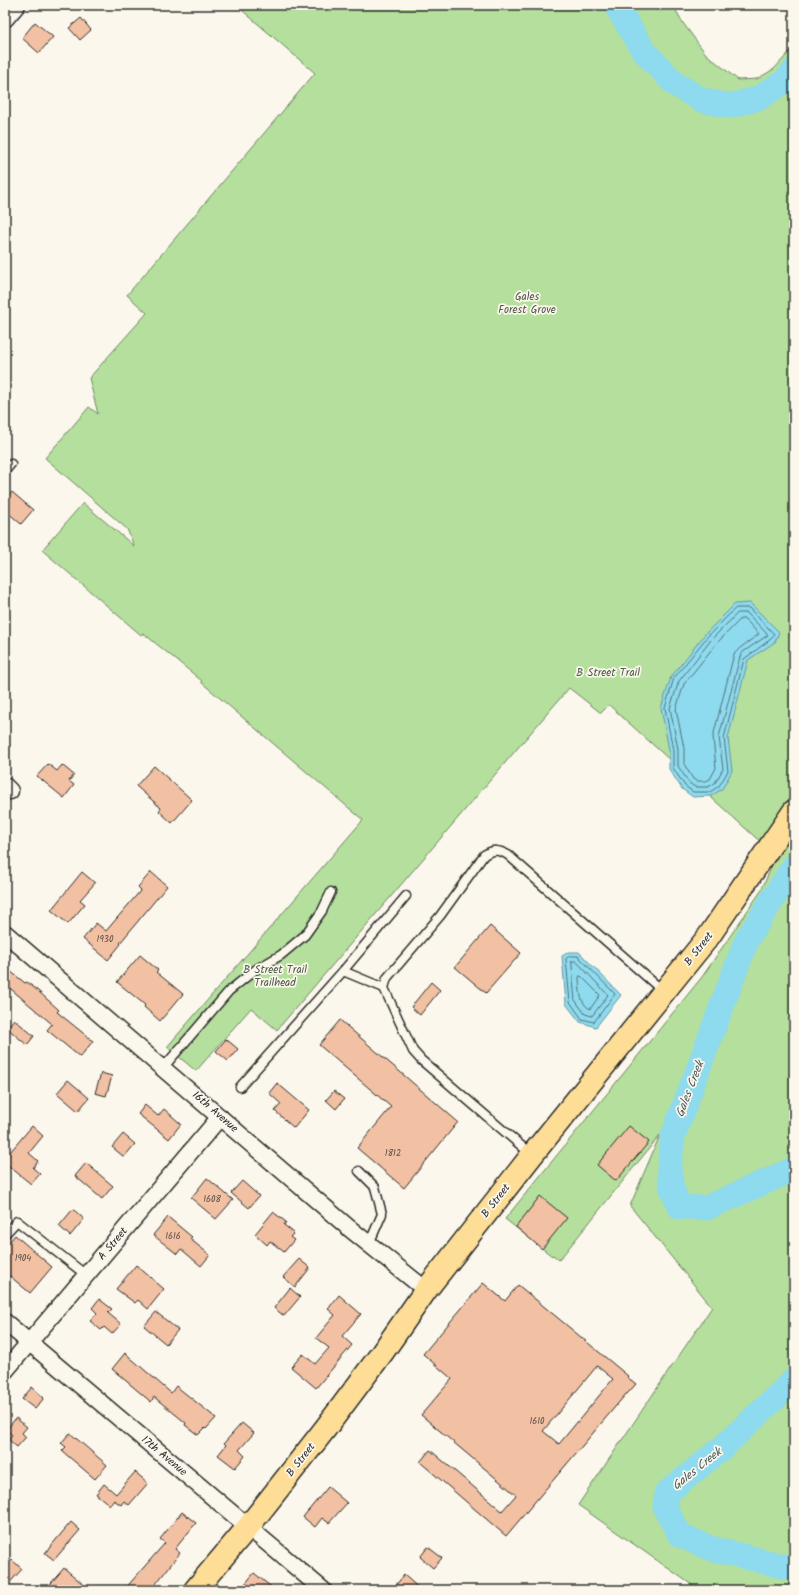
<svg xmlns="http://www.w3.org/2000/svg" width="799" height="1595" viewBox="0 0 799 1595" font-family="Kalam,sans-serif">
  <rect width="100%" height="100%" fill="#fbf7ec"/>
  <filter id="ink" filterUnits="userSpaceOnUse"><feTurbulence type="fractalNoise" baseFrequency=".025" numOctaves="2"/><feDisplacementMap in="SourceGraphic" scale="8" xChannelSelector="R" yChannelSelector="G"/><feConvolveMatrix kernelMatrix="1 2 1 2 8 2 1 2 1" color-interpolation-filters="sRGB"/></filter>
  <g filter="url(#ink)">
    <polygon fill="#b4df9d" stroke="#708564" points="236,5 673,5 683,23 706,54 738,80 757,79 774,69 794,47 794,1590 699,1590 578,1505 712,1307 630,1206 660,1135 559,1260 553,1255 552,1256 505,1219 702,977 761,891 776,856 609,705 601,713 569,688 277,1030 251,1008 196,1071 167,1047 363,820 201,682 202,681 143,633 141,635 42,550 83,503 134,546 127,529 45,458 89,407 98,414 89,378 147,313 127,295 315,73"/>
    <g fill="#8edaee" stroke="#6694a0">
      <polygon points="750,603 779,632 775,642 748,660 728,738 732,771 722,789 711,796 693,797 682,789 669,769 669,750 661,708 671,677 705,634 735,604"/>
      <polygon points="568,952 579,952 621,995 596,1027 580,1022 566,1004 562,956"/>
    </g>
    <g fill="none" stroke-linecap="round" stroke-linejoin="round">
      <g stroke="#537179" stroke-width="1">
        <polygon points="736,608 749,608 774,634 771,639 744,659 724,738 728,771 719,786 710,792 693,792 685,786 673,768 673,750 665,708 674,678 707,637"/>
        <polygon points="738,613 747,613 768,635 743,652 740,657 719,737 723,769 715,783 708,787 695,787 689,783 678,766 678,749 670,708 679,681 711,640"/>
        <polygon points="741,619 745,619 759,634 740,648 734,654 713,737 716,768 710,779 706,781 697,781 693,779 684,764 684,748 676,709 684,684 716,644"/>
        <polygon points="570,956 578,956 615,994 594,1022 582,1019 570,1002 566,959"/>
        <polygon points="572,961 576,961 608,995 592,1016 585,1014 575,1000"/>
        <path d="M580,976L582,977L600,995L590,1009C579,1003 580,990 579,978Z"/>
      </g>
      <g stroke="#8edaee" stroke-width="25">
        <polyline points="616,5 643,50 675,84 702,100 730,106 759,98 785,81 794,71"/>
        <polyline points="794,866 747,939 673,1136 669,1169 672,1189 680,1207 706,1208 794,1169"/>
        <polyline points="794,1380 723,1447 667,1493 665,1508 680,1535 710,1548 794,1569"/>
      </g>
    </g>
    <g fill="#f2c0a2" stroke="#2b2b2b" fill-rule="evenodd">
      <polygon points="81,18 91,30 80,40 69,28"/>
      <polygon points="35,22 53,37 39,53 22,38"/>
      <polygon points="12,492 33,510 21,524 5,510 5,500"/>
      <polygon points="48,764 57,771 62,765 74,775 69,781 74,785 64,798 37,776"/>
      <polygon points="154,766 192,800 172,823 159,811 161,808 136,786"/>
      <polygon points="82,872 95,883 80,900 85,904 68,924 51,910"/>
      <polygon points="151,872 167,886 120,943 121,944 108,960 83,939 96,923 106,931 141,890 138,887"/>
      <polygon points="490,926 521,953 486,993 455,967"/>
      <polygon points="140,955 158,970 156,972 183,994 160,1021 144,1007 145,1005 117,982"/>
      <polygon points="5,967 25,983 27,982 38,991 59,1010 57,1012 93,1041 80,1057 47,1030 52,1024 5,984"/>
      <polygon points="431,982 440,990 420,1015 411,1007"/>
      <polygon points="14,1019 34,1036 27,1045 7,1028"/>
      <polygon points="340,1020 458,1122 404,1188 357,1148 391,1107 319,1045"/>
      <polygon points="226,1039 238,1049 228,1061 216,1051"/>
      <polygon points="101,1073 112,1076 106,1096 95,1093"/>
      <polygon points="68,1080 89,1098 78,1111 57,1093"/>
      <polygon points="277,1083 309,1110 294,1128 275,1111 281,1104 269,1093"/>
      <polygon points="334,1091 344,1099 336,1109 326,1100"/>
      <polygon points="145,1105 158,1116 164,1109 181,1124 169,1139 138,1114"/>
      <polygon points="32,1126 43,1136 29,1153 38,1161 33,1168 40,1174 31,1184 5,1163 5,1158"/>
      <polygon points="629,1126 649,1142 616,1181 597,1165"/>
      <polygon points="123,1134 135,1144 124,1157 112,1147"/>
      <polygon points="86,1163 113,1186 102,1199 75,1176"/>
      <polygon points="207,1178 233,1200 216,1219 191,1198"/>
      <polygon points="242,1181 259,1196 249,1208 231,1193"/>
      <polygon points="540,1196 567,1218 542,1249 516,1227"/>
      <polygon points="73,1209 84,1219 70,1236 59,1226"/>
      <polygon points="273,1212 286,1222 284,1225 294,1233 290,1237 294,1240 284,1252 270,1241 267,1245 255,1234"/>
      <polygon points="168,1217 192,1237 190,1239 210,1255 201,1266 181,1249 177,1254 153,1235"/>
      <polygon points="15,1235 52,1267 30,1293 5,1272 5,1247"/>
      <polygon points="299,1259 310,1268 295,1287 283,1277"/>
      <polygon points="136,1265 164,1289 148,1309 138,1300 135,1303 116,1289"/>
      <path d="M483,1283L505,1301L518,1285L628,1376L627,1377L636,1384L627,1394H626L506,1536L420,1462L430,1450L502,1511L516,1495L421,1415L452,1379L423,1354ZM597,1366L613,1379L559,1444L543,1431Z"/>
      <polygon points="290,1288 300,1297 284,1316 274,1308"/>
      <polygon points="339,1295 361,1314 342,1336 352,1345 316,1388 291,1367 303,1354 315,1364 329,1348 316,1338 335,1315 328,1309"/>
      <polygon points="99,1299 112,1309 108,1313 121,1324 112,1334 104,1327 101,1330 90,1321 97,1313 92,1308"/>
      <polygon points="156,1312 178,1330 166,1344 144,1326"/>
      <polygon points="125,1353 171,1393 176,1386 216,1418 206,1429 205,1428 198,1435 185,1425 186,1423 154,1397 151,1402 112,1369"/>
      <polygon points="32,1387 44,1398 35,1409 22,1399"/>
      <polygon points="16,1418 27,1427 22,1433 26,1437 17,1447 8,1439 12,1435 6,1430"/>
      <polygon points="242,1423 254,1433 239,1450 245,1456 235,1468 218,1455 226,1445 224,1443"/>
      <polygon points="70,1433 107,1465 95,1479 62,1451 66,1447 61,1443"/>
      <polygon points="135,1472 148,1483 129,1505 124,1501 121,1505 114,1500 110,1505 96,1494 104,1484 116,1494"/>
      <polygon points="328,1487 347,1503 329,1523 322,1518 315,1527 303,1517"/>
      <polygon points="182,1512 196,1523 175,1549 180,1553 151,1590 124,1590 165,1543 160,1539"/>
      <polygon points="71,1522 80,1530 54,1560 45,1553"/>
      <polygon points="428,1547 442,1558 433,1568 420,1557"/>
      <polygon points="12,1560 22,1569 5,1588 5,1568"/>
      <polygon points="64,1568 90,1590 45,1590"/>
      <polygon points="254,1573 275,1590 240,1590"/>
      <polygon points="404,1575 421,1590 392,1590"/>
    </g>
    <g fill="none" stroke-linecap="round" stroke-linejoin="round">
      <defs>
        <g id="service">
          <polyline points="5,471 11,464"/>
          <polyline points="343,971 384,988"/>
          <polyline points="163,1068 229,991 255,970 281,955 305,935 322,911 331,892"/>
          <polyline points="240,1087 343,971 406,896"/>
          <path d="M532,1155L421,1060L413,1051L384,988L387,978L440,916L484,855C494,849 499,850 508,855L664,992"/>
          <polyline points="359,1171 375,1187 382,1214 369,1244"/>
          <polyline points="5,1234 17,1221 86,1275"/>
        </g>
        <g id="minor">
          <polyline points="5,19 17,5"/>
          <polyline points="5,786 10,791"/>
          <polyline points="5,933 349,1228 426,1290"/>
          <polyline points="5,1322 323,1590"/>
          <polyline points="5,1371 220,1117"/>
        </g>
        <polyline id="primary" points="195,1590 248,1527 325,1429 382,1353 426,1290 532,1155 709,936 794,811"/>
      </defs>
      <use href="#service" stroke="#2b2b2b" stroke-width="11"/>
      <use href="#minor" stroke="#2b2b2b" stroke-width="19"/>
      <use href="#primary" stroke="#2b2b2b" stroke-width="25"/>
      <use href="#service" stroke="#fbf7ec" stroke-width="8"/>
      <use href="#minor" stroke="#fbf7ec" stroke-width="16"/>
      <use href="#primary" stroke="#fede96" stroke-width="22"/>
    </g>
  </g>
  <g text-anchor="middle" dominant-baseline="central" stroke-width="3.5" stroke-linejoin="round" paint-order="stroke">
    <g font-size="9" fill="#5d5049">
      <text x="105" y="939">1930</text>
      <text x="393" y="1153">1812</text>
      <text x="212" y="1199">1608</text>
      <text x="173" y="1236">1616</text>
      <text x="23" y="1258">1904</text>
      <text x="537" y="1421">1610</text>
    </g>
    <g font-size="11" fill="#4d5848" stroke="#fbf7ec">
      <text x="527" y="297">Gales<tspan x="527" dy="13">Forest Grove</tspan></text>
      <text x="608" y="673">B Street Trail</text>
      <text x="275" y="970">B Street Trail<tspan x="275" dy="13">Trailhead</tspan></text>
    </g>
    <g font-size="11" fill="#2b2b2b" stroke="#fbf7ec">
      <text transform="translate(699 949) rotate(-52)">B Street</text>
      <text transform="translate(215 1112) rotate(41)">16th Avenue</text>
      <text transform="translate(496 1201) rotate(-52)">B Street</text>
      <text transform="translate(113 1244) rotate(-50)">A Street</text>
      <text transform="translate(164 1456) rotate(40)">17th Avenue</text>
      <text transform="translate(301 1460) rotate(-52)">B Street</text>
    </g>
    <g font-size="12" font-style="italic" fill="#44575c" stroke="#fbf7ec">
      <text transform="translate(690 1089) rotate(-69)">Gales Creek</text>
      <text transform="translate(697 1469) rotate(-39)">Gales Creek</text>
    </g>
  </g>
  <rect width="799" height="1595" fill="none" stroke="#fbf7ec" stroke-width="20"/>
  <rect x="10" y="10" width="779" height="1575" fill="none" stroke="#2b2b2b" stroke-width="1.5" filter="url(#ink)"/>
</svg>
